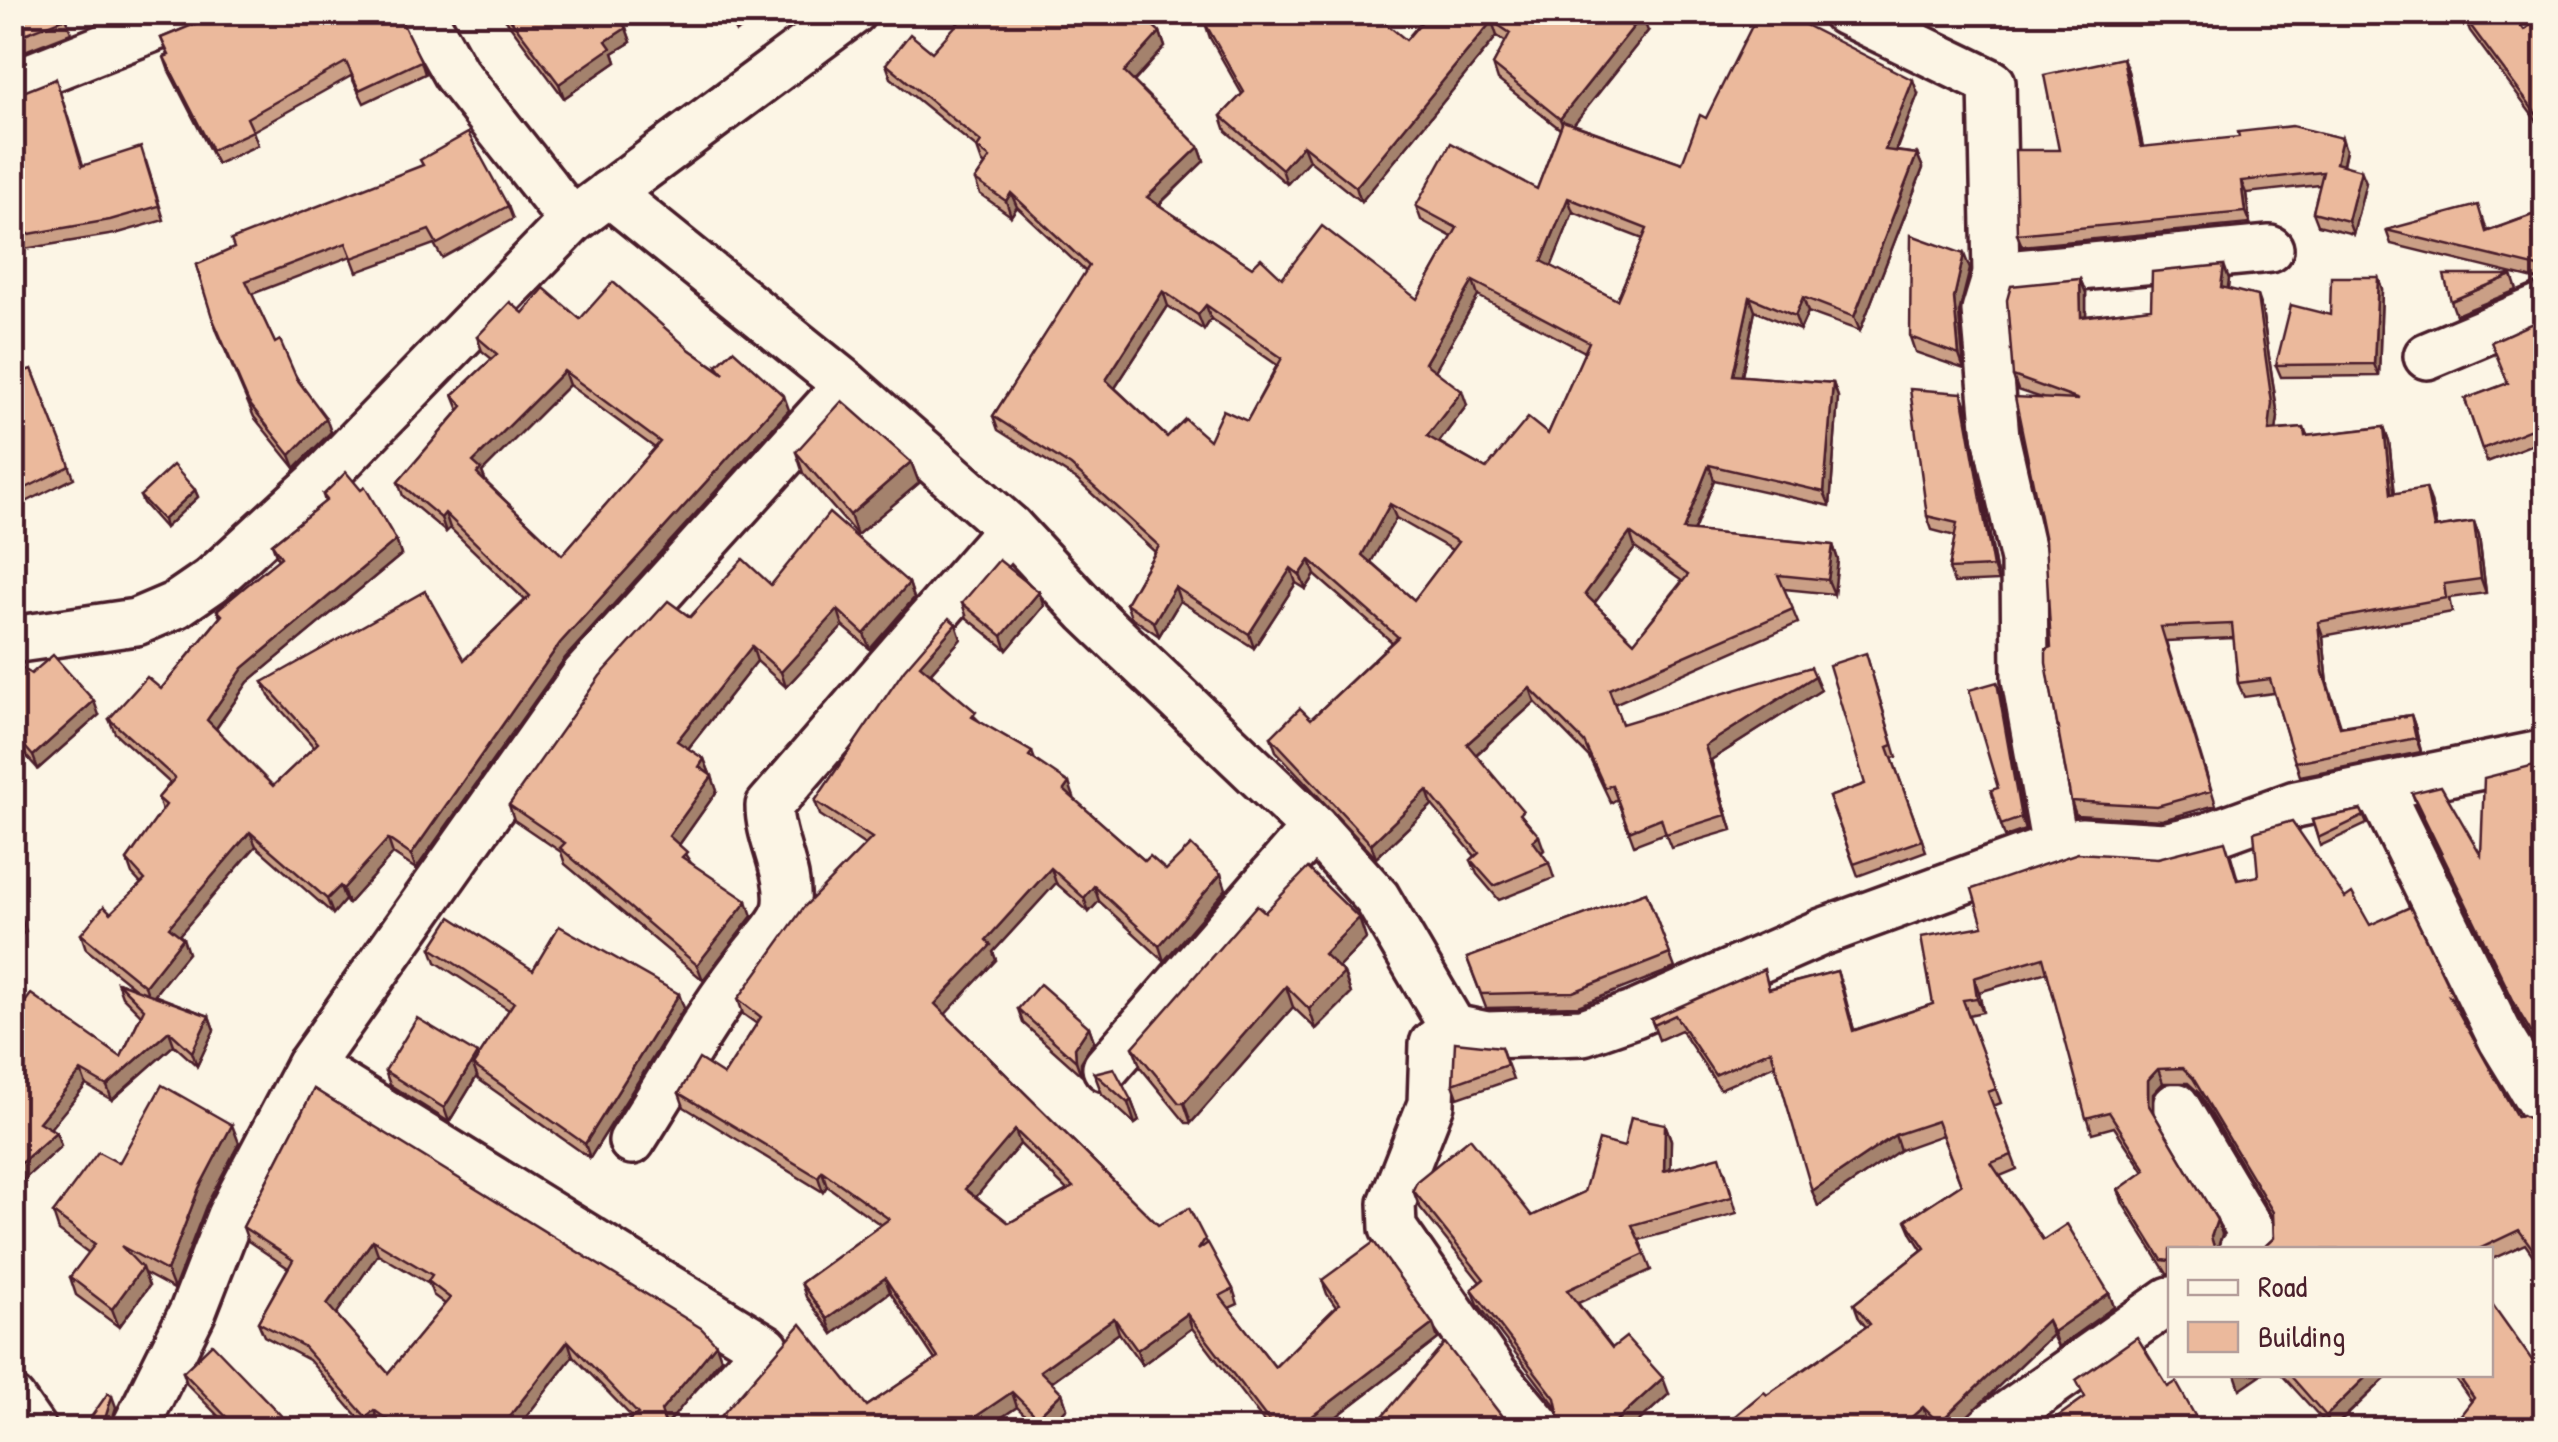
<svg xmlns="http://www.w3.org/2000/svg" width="2558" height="1442" viewBox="0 0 2558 1442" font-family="'Patrick Hand',sans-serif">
  <rect width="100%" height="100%" fill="#fcf5e5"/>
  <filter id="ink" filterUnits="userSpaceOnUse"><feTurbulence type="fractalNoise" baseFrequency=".01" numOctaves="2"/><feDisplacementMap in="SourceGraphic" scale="20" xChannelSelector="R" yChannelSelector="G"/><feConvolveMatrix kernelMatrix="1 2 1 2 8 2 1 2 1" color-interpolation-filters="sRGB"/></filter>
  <g filter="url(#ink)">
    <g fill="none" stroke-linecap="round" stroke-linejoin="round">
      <defs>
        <g id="minor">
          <polyline points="421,12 456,74 572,221"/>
          <polyline points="1845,12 1992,83 1996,275 1985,311 1996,437 2024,560 2025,679 2055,847"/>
          <polyline points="12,84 194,12"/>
          <polyline points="609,193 847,385 1010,528 1088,612 1314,828 1377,898 1453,1028 1433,1044 1431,1104 1392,1203 1393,1228 1496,1376 1541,1430"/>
          <polyline points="1996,275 2270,249"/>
          <polyline points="2427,356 2546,306"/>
          <polyline points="12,640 136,622 176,605 211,581 317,484 572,221 853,12"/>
          <polyline points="2379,789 2502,1040 2546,1112"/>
          <polyline points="1453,1028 1487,1035 1583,1032 1635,1014 1822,932 2055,847 2081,841 2164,846 2208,836 2296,804 2546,753"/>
          <polyline points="1106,1068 1314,828"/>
          <polyline points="2176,1106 2256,1240 2242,1250"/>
          <path d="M632,1141C672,1079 708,1012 754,955C765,940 785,923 787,904C790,870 769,839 769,806L1010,528"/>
          <polyline points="12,1400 33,1430"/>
          <polyline points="134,1430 193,1311 230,1216 309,1066"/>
          <polyline points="692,1430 766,1348 309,1066 585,675 847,385"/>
          <polyline points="1986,1430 2170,1300"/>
        </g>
      </defs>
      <use href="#minor" stroke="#4a1f2b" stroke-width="52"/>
      <use href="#minor" stroke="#fcf5e5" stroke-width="45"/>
    </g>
    <g fill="#ca9f86" stroke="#4a1f2b" stroke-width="2.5" fill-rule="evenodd">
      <polygon points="12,12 65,12 71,33 12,56"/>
      <polygon points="500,12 614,12 626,28 631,42 613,53 616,62 564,98"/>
      <polygon points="725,12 770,12 736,32"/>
      <path d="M1430,12L1648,31L1573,124L1682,163L1706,118L1918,94L1896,151L1917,154L1923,168L1860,331L1808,312L1800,330L1755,311L1742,376L1833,383L1838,397L1830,506L1714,480L1694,531L1833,545L1838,560L1834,594L1784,589L1798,623L1614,704L1622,724L1821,690L1711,760L1732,830L1671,848L1665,833L1634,845L1617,799L1611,803L1589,757L1535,702L1476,755L1528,824L1544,850L1541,853L1549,863L1554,878L1499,900L1477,874L1471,860L1475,856L1432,805L1376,858L1276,751L1271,737L1311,719L1392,642L1315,575L1306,589L1296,583L1254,648L1180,601L1159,636L1131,617L1126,603L1155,552L1077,480L998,430L993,416L1086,272L1017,207L1011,216L980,194L975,180L985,165L982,162L977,148L891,78L886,64L932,52L1160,32L1165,47L1134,82L1199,147L1204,161L1159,205L1252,267L1282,278L1417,299L1452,237L1421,220L1416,206L1537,189L1560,129L1498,80L1493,65L1506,42L1497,36L1361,202L1309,160L1287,184L1226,131L1221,116L1242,94L1210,38L1205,23L1406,40ZM1573,212L1643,239L1617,300L1551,266ZM1478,296L1585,352L1548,434L1486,469L1439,442L1467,405L1435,370ZM1168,306L1204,330L1211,319L1277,365L1247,421L1209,440L1167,437L1115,388ZM1396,518L1452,550L1414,600L1371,562ZM1635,548L1682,581L1634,642L1594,603Z"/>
      <polygon points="210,14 421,61 425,74 364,103 351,76 253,131 258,145 217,164 169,71 164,57 168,55 161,38 200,22"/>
      <polygon points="2465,18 2524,30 2546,23 2546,134 2470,31"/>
      <polygon points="2123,58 2128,71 2143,147 2346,150 2343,165 2366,182 2353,234 2318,225 2313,212 2320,185 2246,193 2250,224 2022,246 2017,234 2059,150"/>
      <polygon points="56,79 83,165 146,161 164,220 115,234 12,251 12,122 25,119"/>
      <polygon points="508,206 513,219 442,258 434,244 357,272 351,256 252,294 275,343 331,432 295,468 254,417 217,331 196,265"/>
      <polygon points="2546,210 2546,282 2391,244 2386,230 2483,218 2487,231"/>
      <polygon points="1970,269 1959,313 1964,369 1915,352 1910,337"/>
      <polygon points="2512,275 2517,290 2456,315 2451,301"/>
      <polygon points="2378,277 2382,289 2379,376 2281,377 2276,365 2330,315"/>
      <polygon points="2080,279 2086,293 2086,316 2151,308 2229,279 2228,289 2262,310 2278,417 2276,430 2304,428 2307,436 2384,427 2389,441 2395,494 2431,502 2436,528 2474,522 2479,536 2486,593 2449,598 2452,612 2323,636 2328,685 2341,726 2411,715 2416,729 2421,752 2300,776 2274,693 2244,697 2238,683 2234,638 2166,641 2216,805 2162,820 2076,815 2071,801 2051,647 2042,398 2018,390 2013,376"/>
      <polygon points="12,299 18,325 12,327"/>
      <path d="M523,313L580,319L690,350L719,370L717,365L789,410L565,658L416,869L393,854L348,904L345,900L333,914L256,846L179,935L188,953L154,995L209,1016L214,1030L197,1066L174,1045L112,1100L86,1085L50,1128L56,1132L61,1146L12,1190V1020L121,1057L141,1015L122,996L117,982L136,989L86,949L81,934L111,913L141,884L132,874L127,860L162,811L158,798L170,783L115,733L109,719L161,689L220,617L217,610L278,560L272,544L325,502L323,495L396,540L401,555L248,682L216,729L273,786L314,747L269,696L263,682L464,660L525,600L450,528L446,532L403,496L398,482L459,410L453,395L492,359L482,351L477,337ZM569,385L655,448L562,555L486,482L482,472Z"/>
      <polygon points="2546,317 2546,439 2487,462 2465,399 2507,384"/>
      <polygon points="32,369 74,478 12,509 12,375"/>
      <polygon points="1962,393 1967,407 1998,581 1954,583 1949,569 1955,536 1932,530 1927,516"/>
      <polygon points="796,452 911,462 919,483 857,535 803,473"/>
      <polygon points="195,490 198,497 165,528 143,503 140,496"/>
      <polygon points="909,583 914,598 870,649 843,626 786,687 757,661 688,749 704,759 717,791 679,845 691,863 752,916 703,980 565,864 561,852 514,820 509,805 690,617 771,585"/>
      <polygon points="1039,592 1044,606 1007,650 967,618 962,603"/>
      <path d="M961,639L931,673L980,722L1032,752L1035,760L1074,797V799L1145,861L1166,870L1226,889L1164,961L1099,901L1089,912L1056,883L993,952L996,960L945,1014L1158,1225L1205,1239L1233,1289L1238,1304L1229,1308L1275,1367L1336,1307L1327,1294L1322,1280L1438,1339L1319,1430H1270L1192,1328L1142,1365L1119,1333L1051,1382L1062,1393L1067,1408L1045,1430H1040L1017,1407L983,1430H709L867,1406L935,1360L890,1292L833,1334L806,1297L801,1283L881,1225L827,1186L823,1192L684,1107L679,1093L724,1075L757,1024L743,1014L738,999L865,845L820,815L815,801ZM1020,1144L1067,1190L1009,1223L976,1197Z"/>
      <polygon points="1866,653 1897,757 1892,758 1926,851 1858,876 1829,797 1865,784"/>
      <polygon points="12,661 31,674 99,715 38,769 12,740"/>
      <polygon points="1997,682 2001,694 2025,830 2005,837 2001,825 1998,788"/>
      <polygon points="2546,762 2546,1057 2542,1056 2525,1027 2417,806 2412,793 2481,855"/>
      <polygon points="2361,810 2367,824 2320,846 2312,820"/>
      <polygon points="2231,856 2238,880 2345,898 2370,925 2455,1000 2460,1014 2517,1117 2546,1140 2546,1274 2525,1244 2490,1260 2490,1250 2261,1250 2274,1238 2273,1218 2199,1093 2188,1083 2163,1083 2153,1094 2153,1113 2217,1220 2222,1234 2217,1250 2170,1250 2170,1275 2167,1274 2123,1204 2118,1190 2144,1172 2114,1127 2092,1133 2047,972 1979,992 1983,1012 1968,1015 2001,1103 1993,1106 2017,1169 2000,1176 2043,1240 2109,1293 2114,1307 2058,1347 2052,1335 1953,1430 1937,1430 1928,1421 1918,1430 1726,1430 1724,1425 1866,1327 1859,1318 1854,1304 1922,1250 1912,1234 1906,1220 1961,1184 1942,1135 1900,1150 1818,1206 1775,1065 1720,1089 1681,1030 1659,1040 1651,1019 1837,971 1854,1030 1933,1004 1983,926 2158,858"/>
      <polygon points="1646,892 1675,968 1578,1006 1486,1008 1467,958"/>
      <polygon points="1265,912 1359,918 1366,939 1338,968 1344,973 1351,994 1316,1029 1293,1007 1191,1123 1186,1123 1141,1068 1133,1047"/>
      <polygon points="431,948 533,970 684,1008 590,1158 478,1079 477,1076 449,1122 390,1085 385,1071 478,1058 509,1010 436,962"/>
      <polygon points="1018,1009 1089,1027 1094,1041 1081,1062 1081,1075 1023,1023"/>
      <polygon points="1501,1047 1513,1079 1458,1098 1453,1084"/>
      <polygon points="1094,1073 1131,1100 1139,1121 1135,1124 1102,1094"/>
      <path d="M314,1089L721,1358L633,1418L573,1356L518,1427L520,1430H386L379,1424L373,1430H369L309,1360L264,1336L258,1322L288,1268L248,1241L243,1227ZM378,1254L429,1284L433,1295L445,1304L388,1373L336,1314Z"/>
      <polygon points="1665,1124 1671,1140 1670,1170 1725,1171 1737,1213 1639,1240 1651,1270 1578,1303 1612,1348 1669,1394 1629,1430 1563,1430 1558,1409 1478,1304 1472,1289 1480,1282 1419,1206 1413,1190 1532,1216 1584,1192 1624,1147"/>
      <polygon points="239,1143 206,1206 174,1289 144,1273 149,1286 119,1327 76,1295 70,1277 89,1253 59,1231 53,1213 119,1163"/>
      <polygon points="183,1372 295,1430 232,1430 187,1384"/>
      <polygon points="2281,1374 2390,1374 2332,1430"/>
      <polygon points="2452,1374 2490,1374 2544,1377 2471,1401"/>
    </g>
    <g fill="#a4826d" stroke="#4a1f2b" stroke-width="2.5">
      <polygon points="1642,16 1648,31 1566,134 1560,119"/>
      <polygon points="1492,21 1497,36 1361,202 1356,187"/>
      <polygon points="626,28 631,42 613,53 616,62 564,98 559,84 606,41"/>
      <polygon points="1160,32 1165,47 1129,86 1124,72"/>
      <polygon points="2123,58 2128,71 2145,160 2141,147"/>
      <polygon points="1913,80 1918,94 1890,164 1885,150"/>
      <polygon points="2342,138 2346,150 2340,176 2336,163"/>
      <polygon points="1303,145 1309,160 1287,184 1282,169"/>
      <polygon points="1199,147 1204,161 1152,211 1147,197"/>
      <polygon points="1917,154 1923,168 1860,331 1854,317"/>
      <polygon points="2361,170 2366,182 2353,234 2348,221"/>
      <polygon points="2241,181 2246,193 2250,224 2245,212"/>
      <polygon points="1011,193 1017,207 1011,216 1006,201"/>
      <polygon points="1568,198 1573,212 1548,275 1542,261"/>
      <polygon points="1964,254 1970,269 1959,313 1964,369 1959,355 1954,298"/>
      <polygon points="2224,265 2229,279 2226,301 2221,287"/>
      <polygon points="2378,277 2382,289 2379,376 2374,364"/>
      <polygon points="2080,279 2086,293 2086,331 2081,317"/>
      <polygon points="1473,281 1478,296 1431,378 1425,363"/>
      <polygon points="1163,291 1168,306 1111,394 1106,380"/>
      <polygon points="2257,296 2262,310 2278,417 2274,445 2269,431"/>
      <polygon points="1750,297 1755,311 1739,389 1733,375"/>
      <polygon points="1803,297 1808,312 1800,330 1795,316"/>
      <polygon points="1206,305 1211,319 1204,330 1198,315"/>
      <polygon points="564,371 569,385 482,472 486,483 482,488 473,462"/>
      <polygon points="1833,383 1838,397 1830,506 1824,492"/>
      <polygon points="1462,391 1467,405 1433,450 1427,436"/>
      <polygon points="1962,393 1967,407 1998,581 1993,567"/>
      <polygon points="784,396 789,410 565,658 416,869 411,855 560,643"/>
      <polygon points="326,418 331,432 295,468 290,455"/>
      <polygon points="2384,427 2389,441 2396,508 2391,494"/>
      <polygon points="911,462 919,483 857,535 850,515"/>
      <polygon points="1709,465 1714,480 1688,544 1683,530"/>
      <polygon points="2426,488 2431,502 2439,542 2434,528"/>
      <polygon points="195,490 198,497 165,528 163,520"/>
      <polygon points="1390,504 1396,518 1367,569 1362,555"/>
      <polygon points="445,513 450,528 446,532 441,518"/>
      <polygon points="2474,522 2479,536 2486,593 2481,579"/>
      <polygon points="1630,533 1635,548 1591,608 1585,594"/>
      <polygon points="396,540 401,555 248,682 212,734 207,720 243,668"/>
      <polygon points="1833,545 1838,560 1834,594 1828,580"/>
      <polygon points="1310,560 1315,575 1306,589 1300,575"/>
      <polygon points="1291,568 1296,583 1254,648 1249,634"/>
      <polygon points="909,583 914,598 870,649 864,634"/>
      <polygon points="1175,587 1180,601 1159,636 1154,622"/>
      <polygon points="1039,592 1044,606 1007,650 1002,636"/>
      <polygon points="838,610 843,626 786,687 781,672"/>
      <polygon points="2318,622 2323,636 2328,685 2323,672"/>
      <polygon points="956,624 961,639 925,679 920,665"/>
      <polygon points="752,646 757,661 682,756 677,741"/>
      <polygon points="1815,676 1821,690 1711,760 1732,830 1705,746"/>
      <polygon points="1997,682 2001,694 2025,830 2021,818"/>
      <polygon points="1530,688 1535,702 1472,758 1467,744"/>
      <polygon points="94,701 99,715 38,769 33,756"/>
      <polygon points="2411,715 2416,729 2421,752 2416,738"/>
      <polygon points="704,759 710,774 699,767"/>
      <polygon points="712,776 717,791 674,852 669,836"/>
      <polygon points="1069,783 1074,797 1069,805 1064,790"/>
      <polygon points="1427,790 1432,805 1376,858 1371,844"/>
      <polygon points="250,832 256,846 174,941 169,927"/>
      <polygon points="1539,836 1544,850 1538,856 1533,841"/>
      <polygon points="388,839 393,854 348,904 343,889"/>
      <polygon points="1051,868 1056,883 993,952 996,960 941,1019 935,1004 986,940"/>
      <polygon points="1221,874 1226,889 1164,961 1159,946"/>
      <polygon points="340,886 345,900 333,914 327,899"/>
      <polygon points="1094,886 1099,901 1089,912 1084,898"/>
      <polygon points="747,901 752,916 703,980 697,965"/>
      <polygon points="20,915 26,931 12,943 12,921"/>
      <polygon points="1359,918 1366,939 1332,974 1324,954"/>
      <polygon points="183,938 188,953 150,1000 145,986"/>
      <polygon points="1837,971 1842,985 1858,1045 1853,1031"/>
      <polygon points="1344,973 1351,994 1316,1029 1309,1009"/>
      <polygon points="1974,978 1979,992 1983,1012 1977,998"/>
      <polygon points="1286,986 1293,1007 1191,1123 1184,1103"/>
      <polygon points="679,994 684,1008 590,1158 585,1144"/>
      <polygon points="209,1016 214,1030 197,1066 192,1052"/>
      <polygon points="1089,1027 1094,1041 1081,1062 1081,1075 1076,1061 1075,1048"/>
      <polygon points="169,1031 174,1045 112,1100 107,1086"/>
      <polygon points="477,1054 482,1068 473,1065 477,1076 449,1122 444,1108"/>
      <polygon points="2158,1069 2163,1083 2153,1094 2153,1119 2148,1104 2148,1080"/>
      <polygon points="81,1071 86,1085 44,1136 39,1122"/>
      <polygon points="1131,1100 1139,1121 1135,1124 1128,1103"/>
      <polygon points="1665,1124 1671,1140 1670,1187 1664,1171"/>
      <polygon points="232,1125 239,1143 206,1206 174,1289 167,1271 199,1188"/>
      <polygon points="1015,1130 1020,1144 971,1203 965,1189"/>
      <polygon points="56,1132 61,1146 12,1190 12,1171"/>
      <polygon points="1895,1135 1900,1150 1818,1206 1812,1191"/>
      <polygon points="822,1171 827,1186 823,1192 818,1177"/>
      <polygon points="2217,1220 2222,1234 2217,1250 2215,1250 2211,1237"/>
      <polygon points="373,1240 378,1254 333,1319 327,1304"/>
      <polygon points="142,1268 149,1286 119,1327 112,1309"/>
      <polygon points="885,1278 890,1292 833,1334 827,1319"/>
      <polygon points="2109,1293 2114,1307 2058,1347 2053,1332"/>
      <polygon points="1187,1314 1192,1328 1142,1365 1137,1350"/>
      <polygon points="1114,1318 1119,1333 1045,1386 1040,1371"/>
      <polygon points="2047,1320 2052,1335 1953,1430 1942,1430 1939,1423"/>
      <polygon points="1433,1324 1438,1339 1319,1430 1294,1430"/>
      <polygon points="568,1341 573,1356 516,1430 509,1417"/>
      <polygon points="716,1344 721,1358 666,1426 661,1411"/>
      <polygon points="2235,1374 2262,1374 2240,1389"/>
      <polygon points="2369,1374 2390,1374 2331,1430 2326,1416"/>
      <polygon points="1663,1378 1669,1394 1629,1430 1606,1430"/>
      <polygon points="1012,1392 1017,1407 983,1430 956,1430"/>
      <polygon points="1062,1393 1067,1408 1045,1430 1042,1430 1037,1417"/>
      <polygon points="112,1396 116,1407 109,1430 104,1422"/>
      <polygon points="1923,1407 1928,1421 1918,1430 1897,1430"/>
      <polygon points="374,1410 379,1424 373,1430 370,1430 366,1417"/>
    </g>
    <g fill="#ebb99c" stroke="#4a1f2b" stroke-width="2.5" fill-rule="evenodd">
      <polygon points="12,12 64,12 66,18 12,39"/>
      <polygon points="210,12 397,12 421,61 359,90 346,62 247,118 253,131 212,150 164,57 169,55 161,38 200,22"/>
      <polygon points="505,12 614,12 626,28 606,41 611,48 559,84"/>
      <path d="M968,12H1138L1160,32L1124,72L1199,147L1147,197L1252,267L1261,258L1282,278L1322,226L1417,299L1457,228L1416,206L1451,143L1537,189L1563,121L1682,163L1700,115L1706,118L1759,12H1780L1913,80L1885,150L1917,154L1854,317L1803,297L1795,316L1750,297L1733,375L1833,383L1824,492L1709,465L1683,530L1833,545L1828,580L1778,575L1793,609L1609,689L1622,724L1811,667L1815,676L1705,746L1726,815L1666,834L1661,818L1629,831L1612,785L1605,788L1584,742L1530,688L1467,744L1523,811L1520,814L1539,836L1533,841L1549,863L1494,886L1471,860L1479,853L1427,790L1371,844L1271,737L1300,708L1311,719L1398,637L1310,560L1300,575L1291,568L1249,634L1175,587L1154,622L1126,603L1159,546L1071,466L993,416L1089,266L1011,193L1006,201L975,180L990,158L977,148L981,142L886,64L910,34L932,52ZM1568,198L1647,229L1617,300L1542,261ZM1473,281L1589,342L1548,434L1528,418L1486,469L1427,436L1462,391L1425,363ZM1163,291L1198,315L1206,305L1282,358L1247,421L1223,410L1209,440L1185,419L1167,437L1106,380ZM1390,504L1458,542L1414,600L1362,555ZM1630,533L1688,575L1634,642L1585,594Z"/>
      <polygon points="1223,12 1372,12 1406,40 1430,12 1638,12 1642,16 1560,119 1493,65 1510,33 1492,21 1356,187 1303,145 1282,169 1221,116 1244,92 1205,23"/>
      <polygon points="2473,12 2512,12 2524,30 2541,17 2546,23 2546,130 2542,122 2465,18"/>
      <polygon points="2123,58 2141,147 2239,137 2238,132 2292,126 2342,138 2336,163 2361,170 2348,221 2313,212 2323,172 2241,181 2245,212 2017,234 2015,150 2059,150 2044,75"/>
      <polygon points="56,79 82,166 141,147 159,206 110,220 12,237 12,122 25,119 18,94"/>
      <polygon points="468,133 508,206 437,244 429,230 352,258 346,243 246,281 275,343 280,340 297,379 326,418 290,455 249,403 212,317 196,265 234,248 231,240 423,165 420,160"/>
      <polygon points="2478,205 2486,232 2546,210 2546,269 2386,230"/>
      <polygon points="1911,235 1964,254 1954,298 1959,355 1910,337"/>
      <polygon points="2224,265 2221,287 2257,296 2272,403 2269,431 2304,428 2305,436 2384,427 2391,494 2426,488 2434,528 2474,522 2481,579 2444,584 2446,598 2318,622 2323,672 2340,727 2411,715 2416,738 2295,762 2270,679 2238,683 2232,624 2161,627 2211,791 2157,806 2071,801 2046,663 2046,649 2051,647 2045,541 2015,397 2079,400 2013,376 2007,300 2011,286 2080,279 2081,317 2151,308 2152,272"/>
      <polygon points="2444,275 2512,275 2451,301"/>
      <polygon points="2331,277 2378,277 2374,364 2276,365 2291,305 2330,315"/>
      <path d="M613,282L690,350L724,374L717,365L733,350L784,396L560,643L411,855L388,839L343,889L340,886L327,899L250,832L169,927L183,938L145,986L81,934L104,906L111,913L145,880L127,860L166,805L158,798L175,778L109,719L147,677L161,689L222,615L217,610L281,557L272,544L327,500L323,495L346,472L361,490L365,487L396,540L243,668L207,720L273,786L318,743L263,682L425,591L464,660L530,596L445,513L441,518L398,482L463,406L453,395L497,354L477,337L510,302L523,313L544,288L580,319ZM564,371L660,442L562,555L477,474L481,469L473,462Z"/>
      <polygon points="2546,317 2546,423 2482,449 2465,399 2508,383 2491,342"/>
      <polygon points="32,369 70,466 12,495 12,375"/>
      <polygon points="1910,389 1962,393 1993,567 1949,569 1957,523 1927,516"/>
      <polygon points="842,401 911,462 850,515 796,452"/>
      <polygon points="173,465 195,490 163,520 140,496"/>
      <polygon points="829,513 909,583 864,634 838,610 781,672 752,646 677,741 704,759 699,767 712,776 669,836 687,852 682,857 747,901 697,965 560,848 565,843 509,805 600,676 668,601 690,617 743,559 771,585"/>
      <polygon points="999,560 1039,592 1002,636 962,603"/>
      <path d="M949,618L956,624L920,665L976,712L972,717L1032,752L1029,756L1069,783L1064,790L1145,861L1150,856L1166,870L1191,845L1221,874L1159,946L1094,886L1084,898L1051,868L986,940L991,945L935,1004L1158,1225L1189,1208L1205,1239L1198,1250L1208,1243L1233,1289L1220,1296L1275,1367L1339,1304L1322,1280L1374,1242L1433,1324L1294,1430H1276L1187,1314L1137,1350L1114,1318L1040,1371L1062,1393L1037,1417L1012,1392L956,1430H709L801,1324L867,1406L938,1358L885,1278L827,1319L801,1283L889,1219L822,1171L818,1177L679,1093L699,1059L724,1075L761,1017L738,999L804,907L872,838L815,801L904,670ZM1015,1130L1073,1187L1009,1223L965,1189Z"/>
      <polygon points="1866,653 1893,745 1888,747 1922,840 1854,864 1829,797 1865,784 1829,665"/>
      <polygon points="53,655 94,701 33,756 12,732 12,661 31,674"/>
      <polygon points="1997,682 2021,818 2001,825 1991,790 1998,788 1969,690"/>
      <polygon points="2546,762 2546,1046 2537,1042 2520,1014 2412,793 2441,786 2481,855 2484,778"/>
      <polygon points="2361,810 2364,816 2318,838 2312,820"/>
      <polygon points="2292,821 2345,898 2352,893 2370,925 2410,907 2455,1000 2450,997 2517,1117 2522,1115 2537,1123 2546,1140 2546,1267 2519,1230 2477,1250 2261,1250 2274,1238 2273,1212 2193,1078 2183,1068 2158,1069 2148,1080 2148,1104 2217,1220 2211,1237 2215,1250 2170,1250 2170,1261 2162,1260 2118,1190 2146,1170 2109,1112 2086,1118 2043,957 1974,978 1977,998 1963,1000 1996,1089 1988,1092 2012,1155 1991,1163 2043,1240 2067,1224 2109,1293 2053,1332 2047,1320 1939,1423 1923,1407 1897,1430 1728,1430 1724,1425 1764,1392 1767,1395 1870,1324 1854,1304 1925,1248 1906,1220 1961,1184 1937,1121 1895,1135 1812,1191 1771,1050 1715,1075 1675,1015 1654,1025 1651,1019 1764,969 1769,989 1837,971 1853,1031 1933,1004 1921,937 1983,926 1972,889 2078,853 2158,858 2225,841 2237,880 2258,876 2254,832"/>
      <polygon points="1308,868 1359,918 1324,954 1344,973 1309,1009 1286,986 1184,1103 1179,1103 1133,1047 1257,905 1265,912"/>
      <polygon points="1646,892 1670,954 1573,992 1481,994 1467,958"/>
      <polygon points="12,906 20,915 12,921"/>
      <polygon points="451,917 533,970 559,926 679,994 585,1144 473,1065 514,1002 431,948"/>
      <polygon points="117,982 209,1016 192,1052 169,1031 107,1086 81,1071 39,1122 56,1132 12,1171 12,1020 31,994 121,1057 144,1009"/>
      <polygon points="1040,984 1089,1027 1075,1048 1076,1061 1018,1009"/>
      <polygon points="417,1018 477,1054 444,1108 385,1071"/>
      <polygon points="1455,1042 1501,1047 1507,1065 1453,1084"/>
      <polygon points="1114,1068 1131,1100 1128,1103 1094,1073"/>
      <polygon points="162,1085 232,1125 199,1188 167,1271 121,1246 142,1268 112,1309 70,1277 95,1244 53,1213 98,1152 119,1163"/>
      <path d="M314,1089L701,1328L716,1344L661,1411L667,1430H613L638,1414L568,1341L509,1417L520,1430H402L374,1410L366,1417L303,1346L258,1322L293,1260L243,1227ZM373,1240L432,1275L428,1281L450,1298L388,1373L327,1304Z"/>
      <polygon points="1631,1117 1665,1124 1664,1171 1720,1156 1732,1197 1632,1225 1645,1254 1567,1290 1612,1348 1626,1337 1663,1378 1606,1430 1568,1430 1560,1421 1555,1398 1472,1289 1484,1279 1413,1190 1417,1181 1470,1138 1532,1216 1584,1192 1599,1140 1624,1147"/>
      <polygon points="2490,1301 2544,1377 2546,1375 2546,1430 2449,1430 2474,1398 2457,1374 2490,1374"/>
      <polygon points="2137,1337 2168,1387 2176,1382 2203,1430 2039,1430 2085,1397 2076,1380"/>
      <polygon points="1445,1343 1511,1428 1510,1430 1371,1430"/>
      <polygon points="212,1344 295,1430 239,1430 183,1372"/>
      <polygon points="2289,1374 2369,1374 2326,1416"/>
      <polygon points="108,1393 112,1396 104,1422 109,1430 82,1430"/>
    </g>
  </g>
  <rect width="2558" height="1442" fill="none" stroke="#fcf5e5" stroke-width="50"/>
  <rect x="25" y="25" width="2508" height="1392" fill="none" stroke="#4a1f2b" stroke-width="4" filter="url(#ink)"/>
  <rect x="2168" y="1247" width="325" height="130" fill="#fcf5e5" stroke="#b59f9b" stroke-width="2.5"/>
  <rect x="2188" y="1280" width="50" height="15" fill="#fcf5e5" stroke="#b59f9b" stroke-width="2.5"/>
  <text x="2258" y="1297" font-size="30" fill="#4a1f2b">Road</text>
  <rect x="2188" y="1322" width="50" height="30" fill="#ebb99c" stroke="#b59f9b" stroke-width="2.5"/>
  <text x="2258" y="1347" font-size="30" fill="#4a1f2b">Building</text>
</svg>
